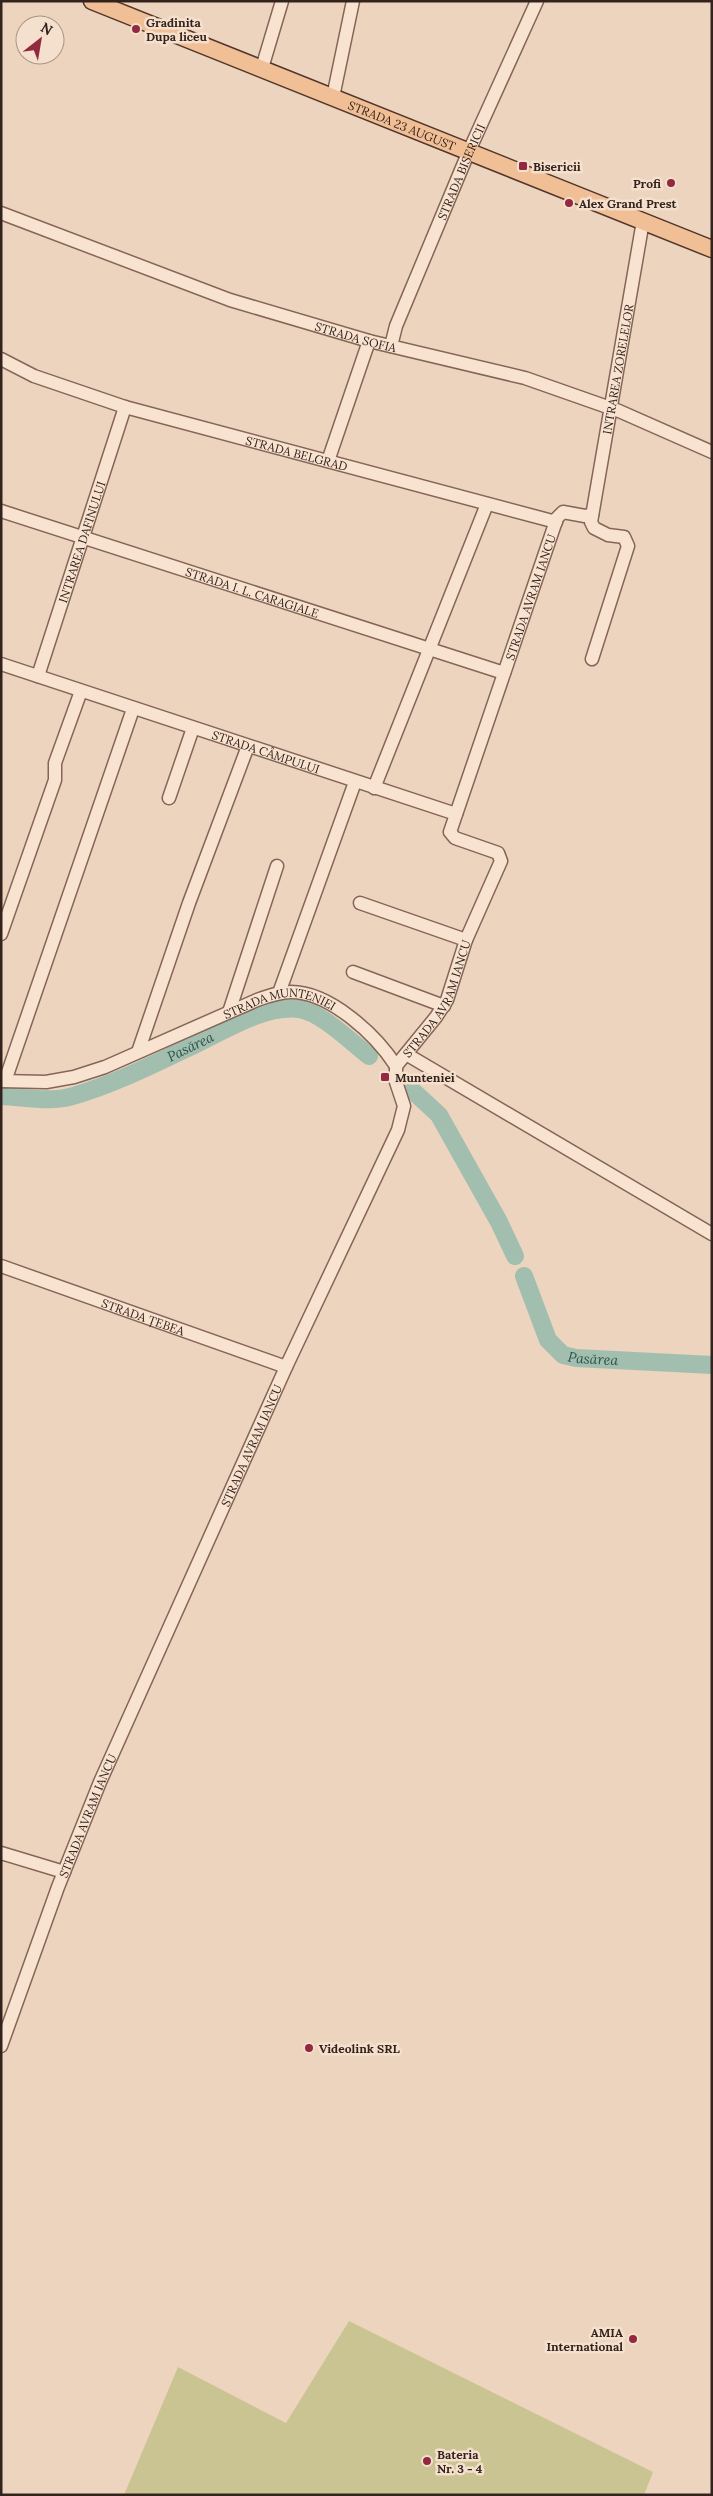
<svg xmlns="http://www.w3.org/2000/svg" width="713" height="2496" viewBox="0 0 713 2496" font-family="Lora,serif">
  <rect width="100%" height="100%" fill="#edd4be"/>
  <polygon fill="#cac493" points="349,2321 653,2472 644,2495 124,2495 178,2367 286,2423"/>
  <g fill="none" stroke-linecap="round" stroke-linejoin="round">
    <g stroke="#a1beaf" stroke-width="18">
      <polyline points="412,1090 439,1115 499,1222 515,1256"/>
      <path id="s1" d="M1,1096C25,1097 50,1103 73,1096C115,1084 156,1063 196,1044C226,1030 264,1005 299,1009C321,1012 351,1042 369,1056"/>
      <path id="s2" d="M524,1276L548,1340L563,1355L576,1358L712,1365"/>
    </g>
    <defs>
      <g id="minor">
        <polyline points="262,68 282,1"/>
        <polyline points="333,97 353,1"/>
        <path id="s3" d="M1,213L230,300L369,341L525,378L619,411L712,452"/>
        <path id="s4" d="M391,346L396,326L469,151L537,1"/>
        <path id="s5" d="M1,359L34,376L125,407L556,522"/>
        <polyline points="328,461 369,341"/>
        <path id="s6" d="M1,511L504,673"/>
        <path id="s7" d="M592,659L628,546L624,537L608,535L594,528L591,522L643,221"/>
        <path id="s8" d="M1,664L456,814"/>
        <path id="s9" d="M38,676L125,407"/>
        <polyline points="374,788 487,504"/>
        <polyline points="169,798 193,728"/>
        <polyline points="360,903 466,940"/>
        <polyline points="1,934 55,780 55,763 81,691"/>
        <polyline points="353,972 444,1006"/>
        <polyline points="279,993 355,782"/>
        <polyline points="229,1012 277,866"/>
        <polyline points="138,1052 189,903 248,746"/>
        <polyline points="406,1054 712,1234"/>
        <path id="s10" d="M1,1081L46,1082L74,1077L105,1067L257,1000C268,996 279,992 291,992C330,992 376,1035 396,1066"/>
        <polyline points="5,1081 133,709"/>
        <path id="s11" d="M1,1266L286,1367"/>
        <polyline points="1,1853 64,1872"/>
        <path id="s12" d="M1,2046L58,1887L100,1782L286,1367L398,1130L404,1106L396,1082V1066L436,1017L447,1000L466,940L501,861L498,853L455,838L450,832L557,518L563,512L585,516L592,515"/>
      </g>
      <g id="major">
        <path id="s13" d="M92,1L712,249"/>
      </g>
    </defs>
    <use href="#minor" stroke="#856557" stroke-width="15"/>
    <use href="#major" stroke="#52352c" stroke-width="19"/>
    <use href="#minor" stroke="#f8e3d1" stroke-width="12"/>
    <use href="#major" stroke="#f1bf95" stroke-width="16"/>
  </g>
  <g fill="#932841" stroke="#f4e0cd" stroke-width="2">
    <circle cx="136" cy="29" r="5"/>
    <rect x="518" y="161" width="10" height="10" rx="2.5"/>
    <circle cx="671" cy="183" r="5"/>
    <circle cx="569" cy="203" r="5"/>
    <rect x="380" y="1072" width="10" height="10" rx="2.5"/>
    <circle cx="309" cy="2048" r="5"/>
    <circle cx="633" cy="2339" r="5"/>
    <circle cx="427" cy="2461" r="5"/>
  </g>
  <g text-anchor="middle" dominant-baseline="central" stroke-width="5" stroke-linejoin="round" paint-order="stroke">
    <g font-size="12" font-weight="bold" fill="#34221c" stroke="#f4e0cd" text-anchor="start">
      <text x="146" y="22">Gradinita<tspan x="146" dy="14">Dupa liceu</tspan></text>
      <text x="533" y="166">Bisericii</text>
      <text x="661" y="183" text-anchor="end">Profi</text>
      <text x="579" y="203">Alex Grand Prest</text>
      <text x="395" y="1077">Munteniei</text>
      <text x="319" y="2048">Videolink SRL</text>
      <text x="623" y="2332" text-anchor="end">AMIA<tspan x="623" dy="14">International</tspan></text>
      <text x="437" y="2454">Bateria<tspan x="437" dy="14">Nr. 3 - 4</tspan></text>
    </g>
    <g font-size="12" fill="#34221c" stroke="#f4e0cd">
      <text stroke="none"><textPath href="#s13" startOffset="334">STRADA 23 AUGUST</textPath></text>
      <text stroke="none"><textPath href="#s4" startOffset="188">STRADA BISERICII</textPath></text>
      <text stroke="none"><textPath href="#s3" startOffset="376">STRADA SOFIA</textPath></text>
      <text stroke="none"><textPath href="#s7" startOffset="322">INTRAREA ZORELELOR</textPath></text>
      <text stroke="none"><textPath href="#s5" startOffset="311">STRADA BELGRAD</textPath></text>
      <text stroke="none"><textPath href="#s9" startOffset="141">INTRAREA DAFINULUI</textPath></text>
      <text stroke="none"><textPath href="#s6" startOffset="264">STRADA I. L. CARAGIALE</textPath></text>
      <text stroke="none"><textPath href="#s12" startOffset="1608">STRADA AVRAM IANCU</textPath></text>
      <text stroke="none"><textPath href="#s8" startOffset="279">STRADA CÂMPULUI</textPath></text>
      <text stroke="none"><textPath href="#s12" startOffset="1145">STRADA AVRAM IANCU</textPath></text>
      <text stroke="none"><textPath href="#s10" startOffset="295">STRADA MUNTENIEI</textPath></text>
      <text stroke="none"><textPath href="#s11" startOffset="151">STRADA ȚEBEA</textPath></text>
      <text stroke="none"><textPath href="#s12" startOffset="651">STRADA AVRAM IANCU</textPath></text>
      <text stroke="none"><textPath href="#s12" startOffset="246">STRADA AVRAM IANCU</textPath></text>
    </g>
    <g font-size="14" font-style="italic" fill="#2b5448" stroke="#f4e0cd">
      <text stroke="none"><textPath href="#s1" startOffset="200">Pasărea</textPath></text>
      <text stroke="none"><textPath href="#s2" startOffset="120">Pasărea</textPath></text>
    </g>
  </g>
  <rect width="713" height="2496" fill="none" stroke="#34221c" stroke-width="5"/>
  <g transform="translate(40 40) rotate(31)"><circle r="24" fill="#f4e0cd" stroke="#a79486"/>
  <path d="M0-4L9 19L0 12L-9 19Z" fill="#932841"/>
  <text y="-8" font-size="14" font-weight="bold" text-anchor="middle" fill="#34221c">N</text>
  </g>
</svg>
